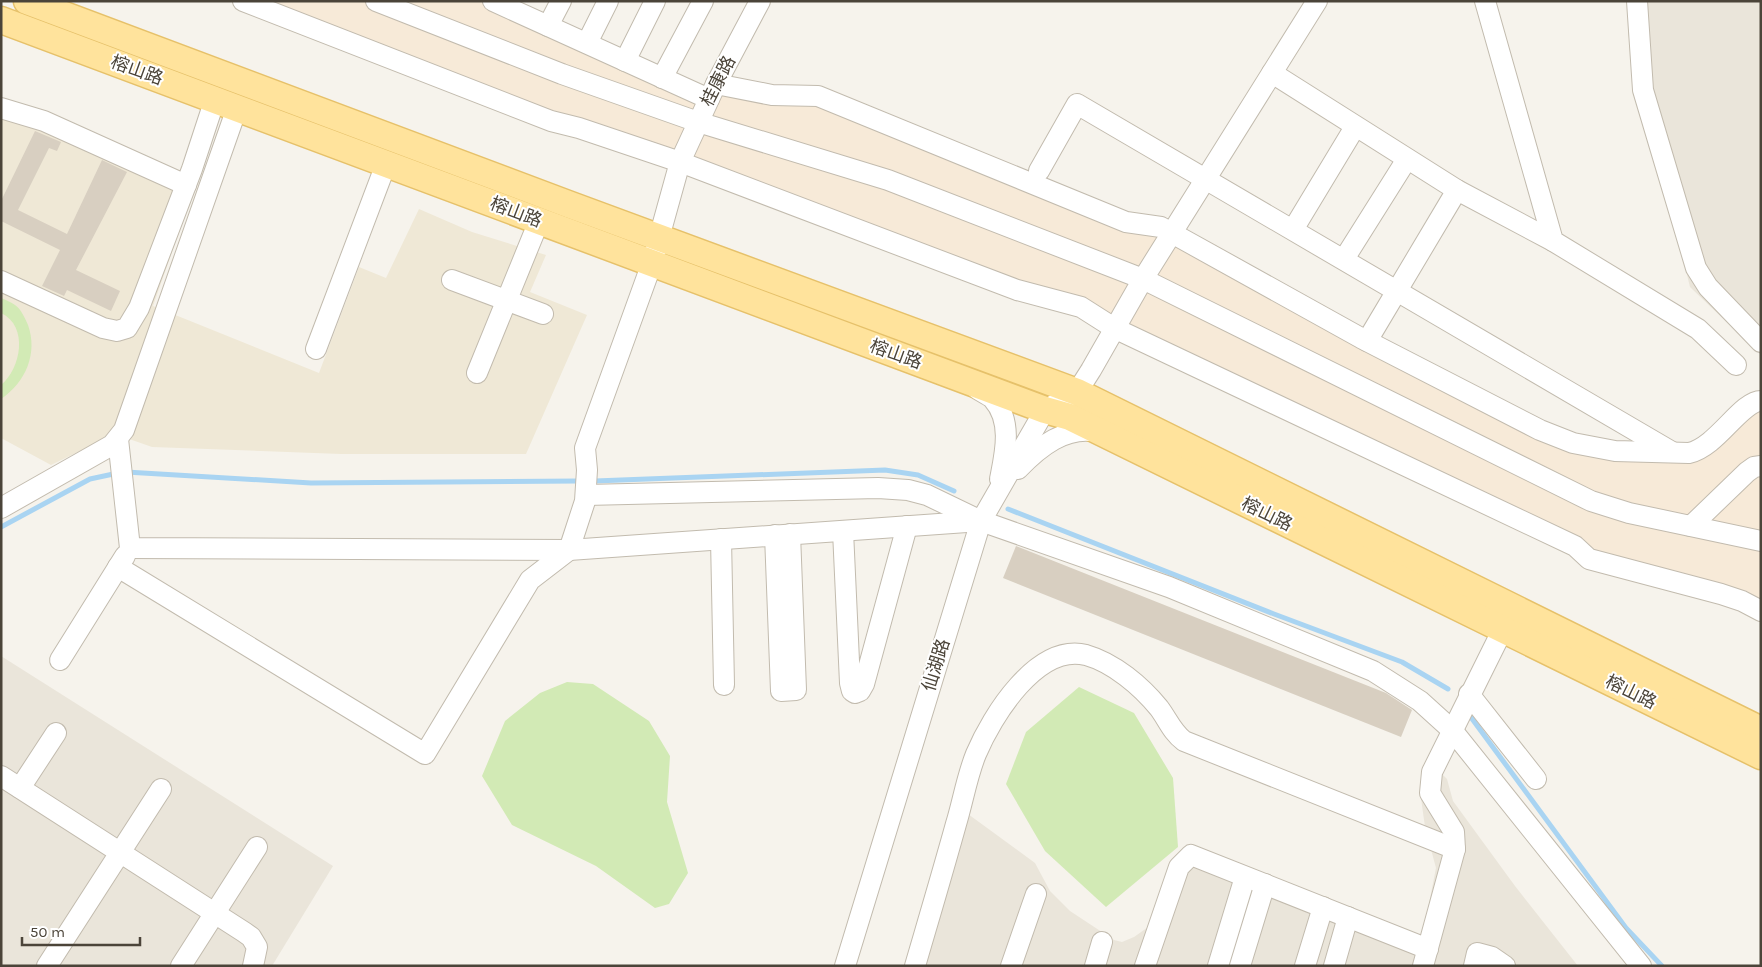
<svg xmlns="http://www.w3.org/2000/svg" width="1762" height="967" viewBox="0 0 1762 967" font-family="Karla,'Noto Sans SC',sans-serif">
  <rect width="100%" height="100%" fill="#f6f3ec"/>
  <g fill="#eae5da">
    <polygon points="1631,1 1761,1 1761,355 1690,287 1628,34"/>
    <polygon points="1,656 333,866 272,966 1,966"/>
    <polygon points="1440,772 1447,779 1453,801 1515,886 1578,966 905,966 968,814 1035,863 1050,891 1070,911 1114,940 1122,942 1134,937 1151,925 1187,861 1422,939 1436,868 1425,827 1420,791"/>
  </g>
  <polygon fill="#f7ead8" points="243,1 493,1 709,99 716,84 803,94 1133,223 1540,430 1689,453 1761,401 1761,611 1589,559 1114,328"/>
  <polygon fill="#efe8d6" points="1,98 197,181 153,306 319,373 359,267 386,278 419,209 472,232 546,255 530,292 587,315 526,454 341,454 152,447 115,434 51,465 1,438"/>
  <g fill="#d2eab5">
    <path d="M1,298C6,300 11,302 15,305C21,309 25,318 28,325C38,353 26,382 1,399V385C21,369 29,326 1,313Z"/>
    <polygon points="567,682 593,684 649,721 670,756 667,802 688,873 669,904 655,908 596,866 512,825 482,776 505,721 540,693"/>
    <polygon points="1079,687 1134,713 1173,778 1178,847 1106,907 1045,851 1006,784 1026,732"/>
  </g>
  <g fill="none" stroke-linecap="round" stroke-linejoin="round">
    <g stroke="#a9d4f2" stroke-width="5">
      <polyline points="126,472 311,483 579,481"/>
      <polyline points="595,481 885,470 918,475 954,491"/>
      <polyline points="1008,509 1274,614 1402,662 1448,689"/>
      <polyline points="1,527 90,479 118,473"/>
      <polyline points="1470,716 1626,928 1662,966"/>
    </g>
  </g>
  <g fill="#d8cfc1">
    <polygon points="35,131 61,142 57,151 49,148 18,210 67,234 102,160 127,172 76,270 120,291 111,311 67,290 64,296 42,286 60,250 1,221 1,201"/>
    <polygon points="1016,546 1386,693 1412,710 1401,737 1003,578"/>
  </g>
  <g fill="none" stroke-linecap="round" stroke-linejoin="round">
    <defs>
      <g id="minor">
        <polyline points="243,1 551,121 579,128 680,162 1017,290 1081,307 1114,328 1575,546 1589,559 1721,594 1742,601 1761,611"/>
        <polyline points="376,1 562,74 698,122 888,180 1143,279 1591,501 1629,513 1761,541"/>
        <polyline points="493,1 709,99"/>
        <polyline points="1485,1 1553,241 1698,329 1736,365"/>
        <polyline points="1637,1 1643,90 1696,268 1708,287 1761,342"/>
        <polyline points="548,26 561,1"/>
        <polyline points="587,43 608,1"/>
        <polyline points="625,61 655,1"/>
        <polyline points="1272,73 1457,190 1553,241"/>
        <polyline points="662,78 703,1"/>
        <path d="M716,84L772,95L818,96L1126,222L1161,227L1361,338L1540,430L1573,443L1615,451L1689,453C1717,447 1741,401 1761,401"/>
        <polyline points="1,108 44,121 186,185"/>
        <polyline points="1039,171 1077,104 1672,452"/>
        <polyline points="1294,228 1355,127"/>
        <polyline points="1344,259 1407,159"/>
        <polyline points="452,280 543,314"/>
        <polyline points="1,281 103,328 117,331 127,328 139,308 192,169 215,99"/>
        <polyline points="1367,341 1457,190"/>
        <polyline points="316,349 386,164"/>
        <polyline points="477,373 539,221"/>
        <path d="M976,388C981,392 989,395 993,399C1013,421 1005,454 1000,479"/>
        <polyline points="118,439 130,548 569,550 981,521"/>
        <path d="M1018,469C1039,447 1066,425 1098,432"/>
        <polyline points="586,495 878,488 908,490 927,495 981,521 1169,587 1373,671 1420,701 1452,730 1641,966"/>
        <polyline points="1,508 112,445 124,430 237,108"/>
        <polyline points="1691,526 1747,472 1754,467 1761,466"/>
        <polyline points="843,531 850,683 852,691 855,693 860,691 864,684 907,526"/>
        <polyline points="775,535 781,691 796,690 790,534"/>
        <polyline points="721,539 724,685"/>
        <polyline points="118,567 425,754 530,580 569,550 585,501 587,470 585,448 652,263 680,162 716,84 760,1"/>
        <polyline points="60,660 125,556"/>
        <polyline points="1469,694 1536,779"/>
        <polyline points="1,776 244,932 251,937 257,947 253,966"/>
        <polyline points="20,788 56,733"/>
        <polyline points="47,966 161,789"/>
        <polyline points="181,966 257,847"/>
        <polyline points="845,966 981,521 1045,410 1077,392 1091,370 1143,279 1317,1"/>
        <path d="M915,966C929,918 943,871 956,824C963,801 967,776 976,754C992,716 1037,643 1086,655C1114,663 1141,686 1159,708C1168,720 1172,732 1184,741L1455,849"/>
        <polyline points="1011,966 1036,894"/>
        <polyline points="1095,966 1102,942"/>
        <polyline points="1145,966 1179,867 1191,855 1428,949"/>
        <polyline points="1218,966 1245,877"/>
        <polyline points="1240,966 1265,884"/>
        <polyline points="1305,966 1323,907"/>
        <polyline points="1334,966 1348,917"/>
        <polyline points="1423,966 1455,849 1454,832 1430,793 1432,772 1503,629"/>
        <polyline points="1474,966 1477,953 1492,957 1505,966"/>
      </g>
      <g id="major">
        <polyline points="27,1 568,204 1077,392 1761,730"/>
        <polyline points="1,20 1045,410 1070,417 1761,756"/>
      </g>
    </defs>
    <use href="#minor" stroke="#c2bbae" stroke-width="22"/>
    <use href="#major" stroke="#e6c16a" stroke-width="29"/>
    <use href="#minor" stroke="#fff" stroke-width="20"/>
    <use href="#major" stroke="#ffe39c" stroke-width="26"/>
  </g>
  <g text-anchor="middle" dominant-baseline="central" stroke-width="4" stroke-linejoin="round" paint-order="stroke">
    <g font-size="18" fill="#4b4439" stroke="#fff">
      <text transform="translate(137 70) rotate(20)">榕山路</text>
      <text transform="translate(718 81) rotate(-63)">桂康路</text>
      <text transform="translate(516 212) rotate(21)">榕山路</text>
      <text transform="translate(896 354) rotate(20)">榕山路</text>
      <text transform="translate(1267 514) rotate(26)">榕山路</text>
      <text transform="translate(936 665) rotate(-73)">仙湖路</text>
      <text transform="translate(1631 692) rotate(26)">榕山路</text>
    </g>
  </g>
  <rect width="1762" height="967" fill="none" stroke="#4b4439" stroke-width="5"/>
  <path d="M22 937v8h118v-8" fill="none" stroke="#4b4439" stroke-width="2.5"/>
  <text x="30" y="937" font-size="15" fill="#4b4439" stroke="#ffffff" stroke-width="4" paint-order="stroke">50 m</text>
</svg>
